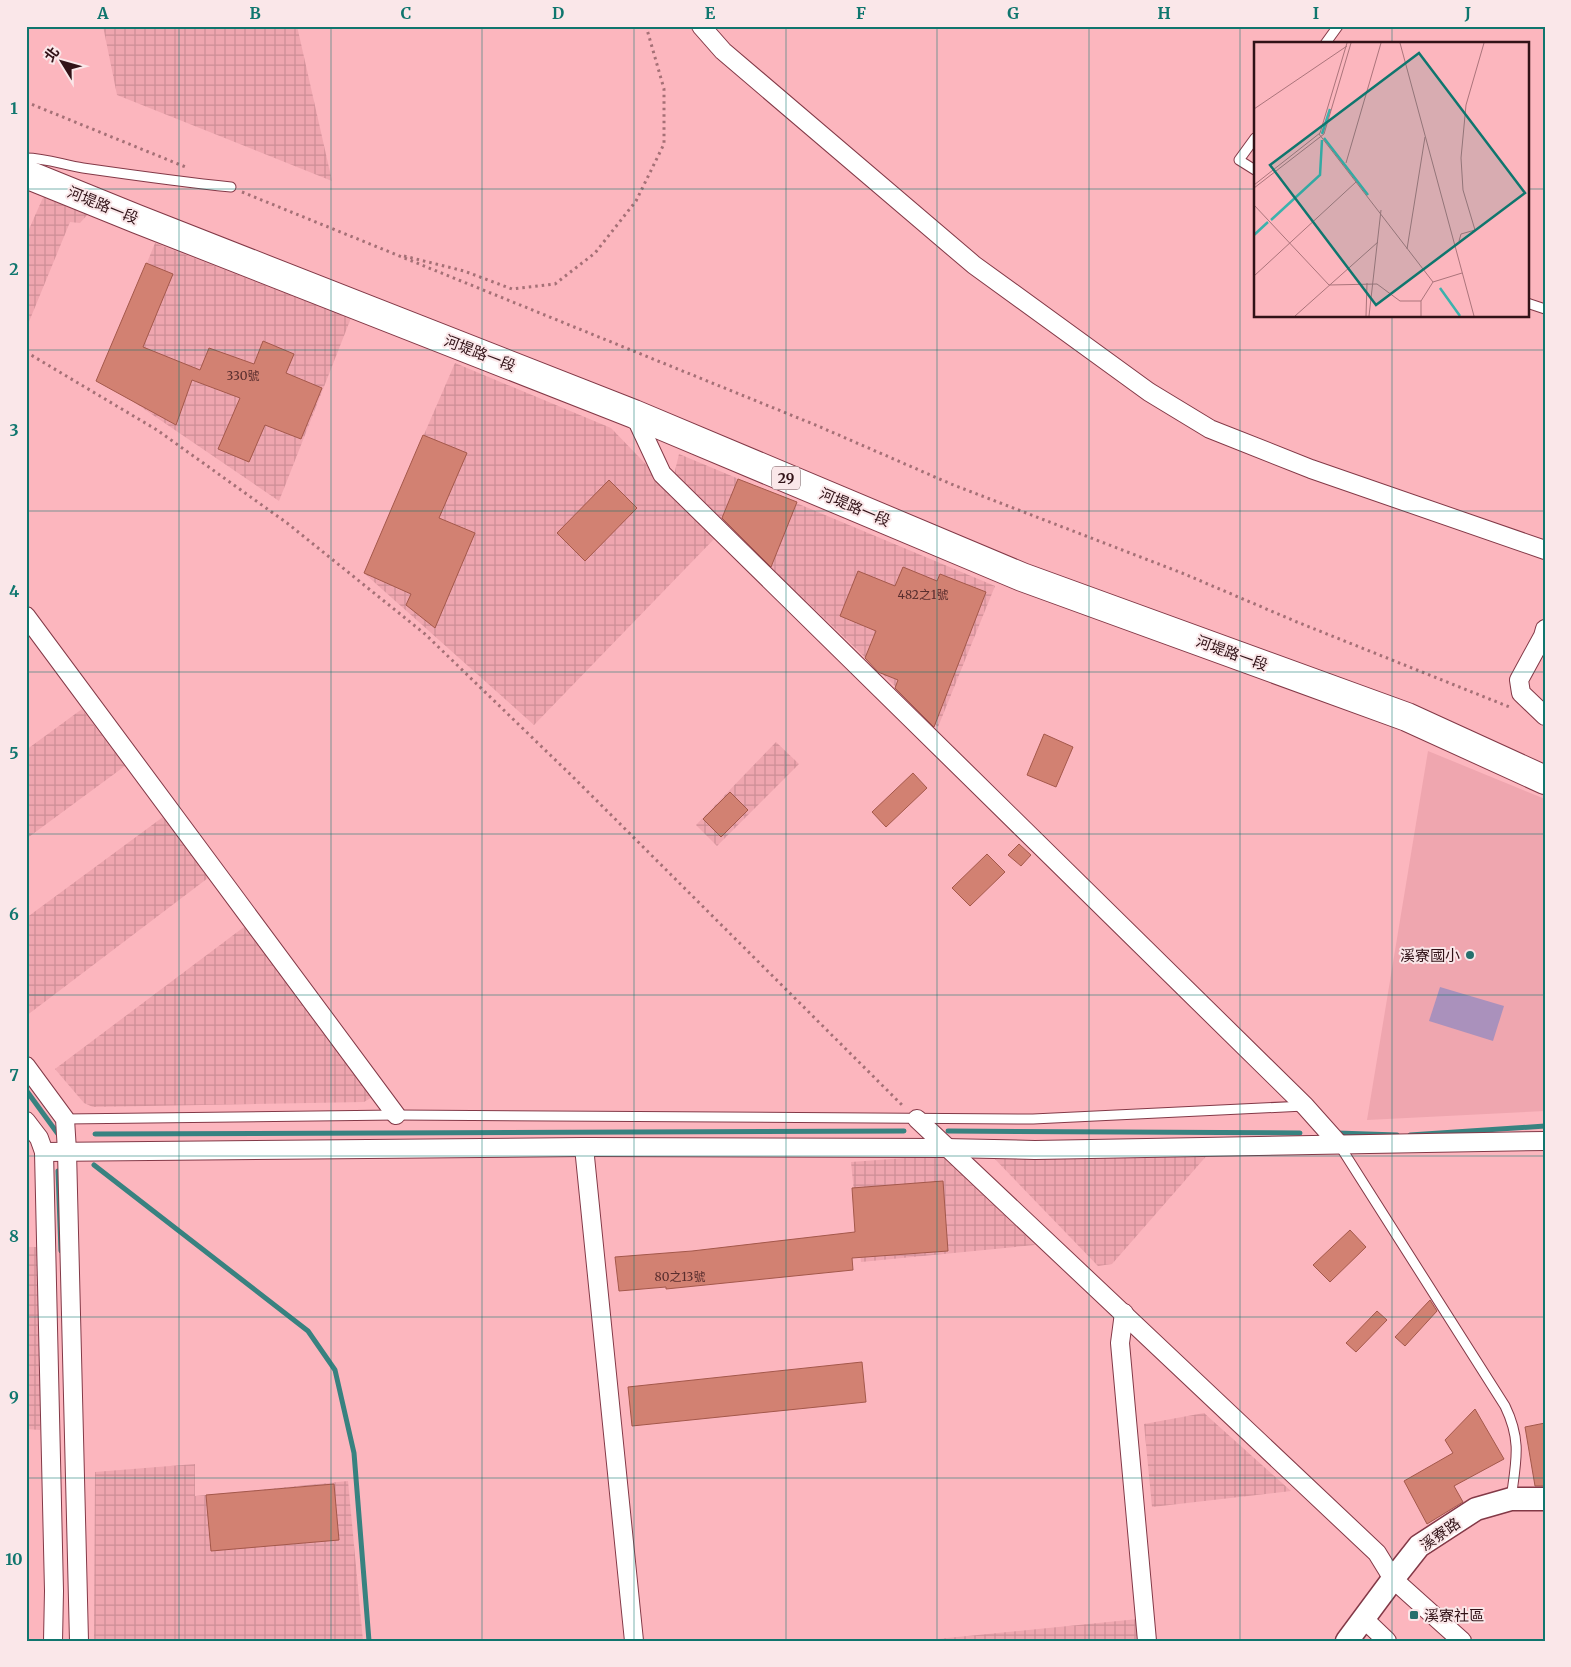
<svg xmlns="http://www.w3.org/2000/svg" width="1571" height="1667" viewBox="0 0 1571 1667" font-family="Merriweather,'Noto Sans TC',serif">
  <defs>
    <pattern id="industrial-grid" width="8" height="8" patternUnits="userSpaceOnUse" patternTransform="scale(1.25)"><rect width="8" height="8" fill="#efa6af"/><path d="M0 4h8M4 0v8" fill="none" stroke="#cd8e96"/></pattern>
  </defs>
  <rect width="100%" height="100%" fill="#fcb6be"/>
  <polygon fill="#efa6af" points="1428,751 1545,799 1545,1111 1367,1120"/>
  <g fill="url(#industrial-grid)">
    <polygon points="103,26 297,26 332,181 117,95"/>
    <polygon points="45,193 88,214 80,223 70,222 26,329 26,236"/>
    <polygon points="155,243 351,318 279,501 100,379"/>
    <polygon points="455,363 611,428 716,537 534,725 364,573"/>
    <polygon points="679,454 995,586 938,727 674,475"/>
    <polygon points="82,709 125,766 26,839 26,750"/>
    <polygon points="776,742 799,764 717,846 696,825"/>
    <polygon points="163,817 208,878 26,1016 26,918"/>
    <polygon points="244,927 374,1096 364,1102 93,1107 84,1103 55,1069"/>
    <polygon points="1209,1153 1112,1264 1098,1266 990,1154"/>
    <polygon points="946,1155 1035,1245 861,1262 851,1162"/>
    <polygon points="26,1247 42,1247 40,1430 26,1429"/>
    <polygon points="1204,1413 1291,1491 1152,1507 1144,1424"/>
    <polygon points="195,1464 195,1496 348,1481 363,1641 94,1641 95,1472"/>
    <polygon points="1138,1619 1140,1641 917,1641"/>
  </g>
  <polygon fill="#aa91bc" points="1440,987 1504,1006 1493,1041 1429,1021"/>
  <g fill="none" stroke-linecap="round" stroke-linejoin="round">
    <g stroke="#388280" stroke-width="5">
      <polyline points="26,1090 58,1134"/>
      <polyline points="948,1131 1300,1133"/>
      <polyline points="1337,1133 1397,1135"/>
      <polyline points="95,1134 904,1131"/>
      <polyline points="1410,1135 1545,1126"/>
      <polyline points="94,1165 308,1331 335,1370 354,1453 369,1641"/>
      <polyline points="58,1171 61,1251"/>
    </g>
  </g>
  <g fill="#d28172" stroke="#a4584b">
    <polygon points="146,263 173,274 143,347 200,370 209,348 254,364 263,341 294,354 286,373 322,388 301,439 265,425 249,462 218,449 240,398 192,380 176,425 96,381"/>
    <polygon points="423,435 467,453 439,518 475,533 435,628 406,605 411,594 364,573"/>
    <polygon points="738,479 797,502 771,567 722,518"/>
    <polygon points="609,480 637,508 585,561 557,533"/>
    <polygon points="903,567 937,581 940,574 986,592 934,727 895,688 898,680 878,672 865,658 876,631 840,616 858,571 895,586"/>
    <polygon points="1044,734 1073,747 1056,787 1027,775"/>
    <polygon points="913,773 927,788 886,827 872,812"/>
    <polygon points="730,792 748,810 721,837 703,819"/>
    <polygon points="1019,844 1031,855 1021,866 1008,855"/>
    <polygon points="987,854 1005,872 970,906 952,888"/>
    <polygon points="943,1181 948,1251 852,1258 853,1270 666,1289 666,1287 619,1291 615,1257 692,1251 855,1232 852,1188"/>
    <polygon points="1350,1230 1366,1247 1330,1282 1313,1265"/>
    <polygon points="1430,1300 1437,1311 1405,1346 1395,1337"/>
    <polygon points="1377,1311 1387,1320 1356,1352 1346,1343"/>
    <polygon points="862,1362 866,1402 632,1426 628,1387"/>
    <polygon points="1475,1409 1504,1459 1454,1486 1463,1502 1427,1524 1404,1481 1453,1453 1445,1440"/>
    <polygon points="1545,1423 1545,1486 1535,1486 1525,1427"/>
    <polygon points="334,1484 339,1540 211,1551 206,1495"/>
  </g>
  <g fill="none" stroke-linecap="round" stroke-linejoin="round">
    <defs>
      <g id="service">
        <polyline points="1325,44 1338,26"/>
        <polyline points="1255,138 1239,160 1255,170"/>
        <path d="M26,158C45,158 64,165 83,168C132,175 181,182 231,187"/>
        <polyline points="1527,303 1545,309"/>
        <polyline points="65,1119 396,1115 1033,1119 1304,1106"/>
        <path d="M1338,1143L1505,1406C1522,1441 1516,1461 1511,1499"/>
      </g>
      <g id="minor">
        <polyline points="701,26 723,51 974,265 1149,392 1210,429 1311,469 1545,550"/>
        <polyline points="634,414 662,474 1305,1106 1338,1143"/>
        <polyline points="26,616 396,1115"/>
        <polyline points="1545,629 1543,636 1519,680 1521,693 1545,716"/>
        <polyline points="26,1066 65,1119 67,1151 79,1641"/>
        <polyline points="917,1119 1377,1553 1393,1579 1462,1641"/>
        <polyline points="26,1121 39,1138 44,1152 54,1591 53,1641"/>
        <polyline points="584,1147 634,1641"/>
        <polyline points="44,1152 584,1147 945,1148 1035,1150 1545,1141"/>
        <polyline points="1124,1313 1120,1343 1147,1641"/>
        <polyline points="1363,1618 1387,1641"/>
      </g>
      <polyline id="tertiary" points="1347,1641 1393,1579 1419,1546 1476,1509 1511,1499 1545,1499"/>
      <polyline id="primary" points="26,174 137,219 634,414 1022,577 1407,717 1545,780"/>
    </defs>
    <use href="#service" stroke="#833947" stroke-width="11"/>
    <use href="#minor" stroke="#833947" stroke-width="20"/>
    <use href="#tertiary" stroke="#833947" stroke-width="25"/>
    <use href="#primary" stroke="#833947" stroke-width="30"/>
    <g stroke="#a57076" stroke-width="3" stroke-dasharray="2.5 4" stroke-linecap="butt">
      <polyline points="26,102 188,168"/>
      <polyline points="242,192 818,426 951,484 1182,573 1297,622 1512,708"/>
      <polyline points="404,256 464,271 512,289 555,284 595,253 636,201 664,144 664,89 646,26"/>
      <polyline points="26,352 157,430 287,523 425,634 573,777 904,1107"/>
    </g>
    <use href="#service" stroke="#fff" stroke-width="9"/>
    <use href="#minor" stroke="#fff" stroke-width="18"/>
    <use href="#tertiary" stroke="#fff" stroke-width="22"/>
    <use href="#primary" stroke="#fff" stroke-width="28"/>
  </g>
  <path fill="none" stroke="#0f766e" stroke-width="1" stroke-opacity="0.55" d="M179,26V1641M331,26V1641M482,26V1641M634,26V1641M786,26V1641M937,26V1641M1089,26V1641M1240,26V1641M1392,26V44M26,189H1255M1527,189H1545M1392,316V1641M26,350H1545M26,511H1545M26,672H1545M26,834H1545M26,995H1545M26,1156H1545M26,1317H1545M26,1478H1545"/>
  <g fill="#26706d" stroke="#fae7e9" stroke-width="2">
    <circle cx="1470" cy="955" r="5"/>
    <rect x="1409" y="1610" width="10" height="10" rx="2.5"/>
  </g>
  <g text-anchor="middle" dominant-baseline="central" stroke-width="4" stroke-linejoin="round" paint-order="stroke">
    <g font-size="12" fill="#592e2e">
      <text x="243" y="375">330號</text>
      <text x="923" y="594">482之1號</text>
      <text x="680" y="1276">80之13號</text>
    </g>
    <rect fill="#fae7e9" stroke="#6d5256" stroke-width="1" x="772" y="466.5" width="28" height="23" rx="4"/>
    <g font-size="14" font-weight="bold" fill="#311217">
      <text x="786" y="478">29</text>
    </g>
    <g font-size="15" fill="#311217" stroke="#fae7e9">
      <text transform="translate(103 205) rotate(22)">河堤路一段</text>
      <text transform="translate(480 353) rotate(21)">河堤路一段</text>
      <text transform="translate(855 507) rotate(23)">河堤路一段</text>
      <text transform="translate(1232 653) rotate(20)">河堤路一段</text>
      <text transform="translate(1440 1534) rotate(-35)">溪寮路</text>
    </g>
    <g font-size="15" fill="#311217" stroke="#fae7e9" text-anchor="end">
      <text x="1460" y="955">溪寮國小</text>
      <text x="1424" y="1615" text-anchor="start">溪寮社區</text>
    </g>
  </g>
  <g transform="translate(1254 42)">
    <rect width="275" height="275" fill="#fcb6be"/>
    <path fill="none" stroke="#3bb2ad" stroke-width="2.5" d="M68,92L76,67M70,96L114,153M17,178L66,133L68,98M0,193L14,180M186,246L206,274"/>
    <path fill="none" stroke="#ab747b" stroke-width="1" d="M146,1L220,274M0,67L93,4M65,92L179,240M92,121L127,1M0,143L66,91L93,1M0,146L70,92L97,1M0,163L75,243L123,242L146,259H167M205,199L207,192L221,188L209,148L207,116L212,63L230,1M153,207L171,95M0,234L102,140M41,274L124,200M112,274L113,241M115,274L127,168M167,274V259L179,240L208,231"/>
    <path fill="#0f766e" fill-opacity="0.15" stroke="#0f766e" stroke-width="2.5" d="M165,11L271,151L122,263L16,123Z"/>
    <rect width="275" height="275" fill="none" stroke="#311217" stroke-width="2.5"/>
  </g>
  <rect width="1571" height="1667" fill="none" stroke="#fae7e9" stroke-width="55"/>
  <g transform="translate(62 62) rotate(307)" stroke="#fae7e9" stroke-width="4" paint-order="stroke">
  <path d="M0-4L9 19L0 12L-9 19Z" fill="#311217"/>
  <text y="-8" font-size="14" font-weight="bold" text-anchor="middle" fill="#311217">北</text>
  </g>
  <rect x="28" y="28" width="1516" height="1612" fill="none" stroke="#0f766e" stroke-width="2"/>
  <g font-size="16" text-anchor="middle" font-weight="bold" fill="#0f766e">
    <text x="103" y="19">A</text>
    <text x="255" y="19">B</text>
    <text x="406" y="19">C</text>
    <text x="558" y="19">D</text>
    <text x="710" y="19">E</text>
    <text x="861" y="19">F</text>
    <text x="1013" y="19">G</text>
    <text x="1164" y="19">H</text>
    <text x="1316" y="19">I</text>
    <text x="1468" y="19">J</text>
    <text x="14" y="114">1</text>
    <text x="14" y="275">2</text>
    <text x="14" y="436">3</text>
    <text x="14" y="597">4</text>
    <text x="14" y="759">5</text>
    <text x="14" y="920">6</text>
    <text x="14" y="1081">7</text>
    <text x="14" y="1242">8</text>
    <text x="14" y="1403">9</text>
    <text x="14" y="1565">10</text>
  </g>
</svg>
